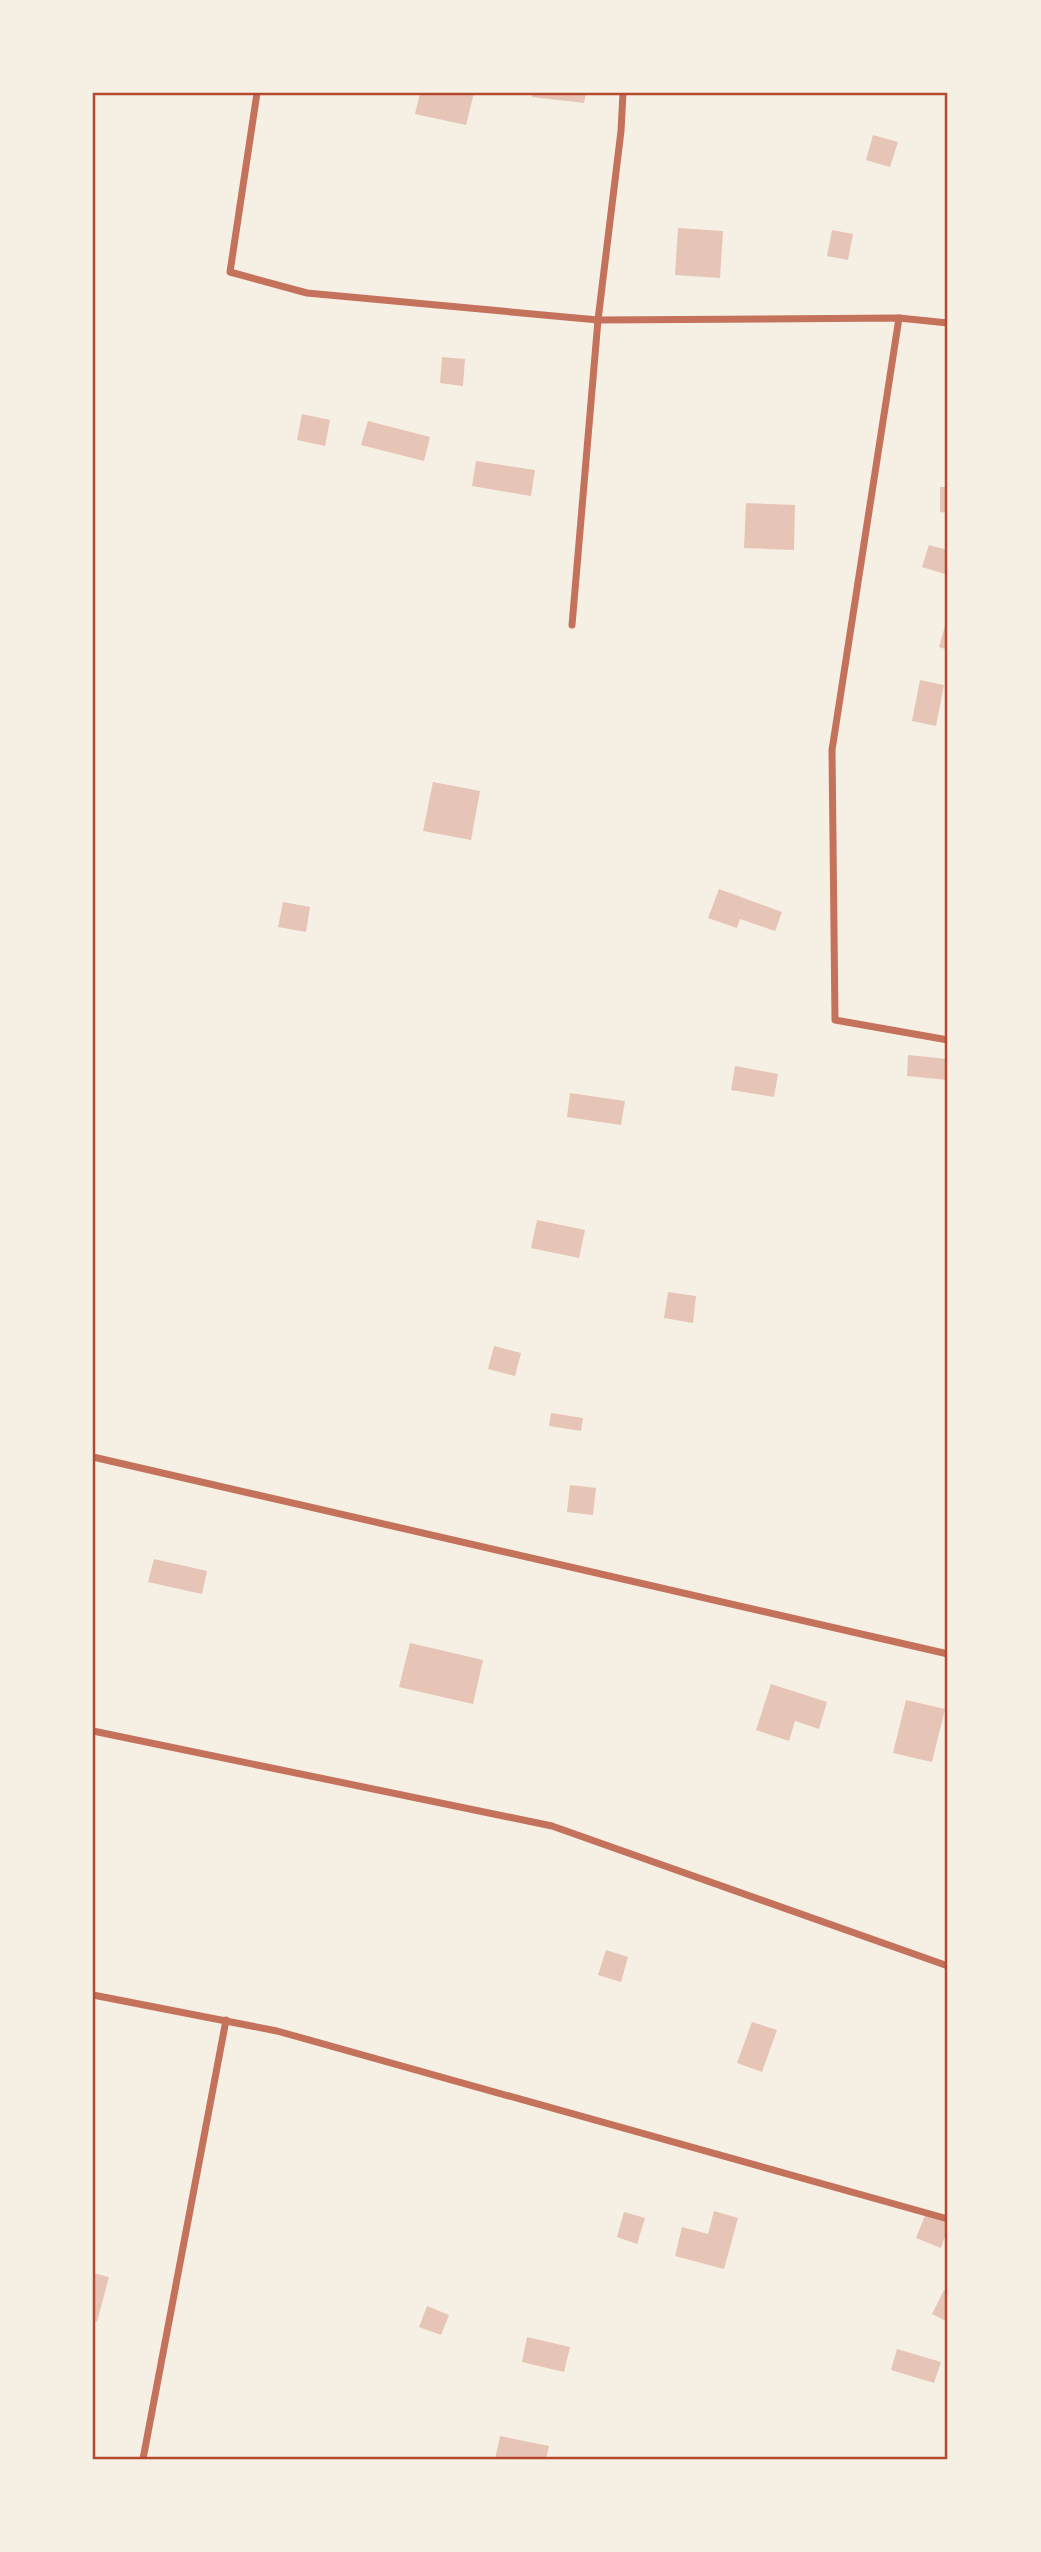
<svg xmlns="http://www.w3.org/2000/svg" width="1041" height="2552" viewBox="0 0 1041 2552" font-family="Lato,sans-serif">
  <rect width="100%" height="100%" fill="#f6efe4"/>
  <g fill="#e6c5b7">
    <polygon points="420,93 474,93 466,125 415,114"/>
    <polygon points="533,93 586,93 584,103 532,97"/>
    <polygon points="873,135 898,142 890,167 866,160"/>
    <polygon points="678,228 723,231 720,278 675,275"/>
    <polygon points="832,230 853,234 848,260 827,256"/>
    <polygon points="442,357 465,359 463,386 440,383"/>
    <polygon points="302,414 330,420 325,446 297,440"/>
    <polygon points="368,421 430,437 424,461 361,445"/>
    <polygon points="476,461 535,470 531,496 472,486"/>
    <polygon points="940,487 948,487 948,513 940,512"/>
    <polygon points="746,503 795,505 794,550 744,548"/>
    <polygon points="929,545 948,550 948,575 922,567"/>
    <polygon points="945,626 948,627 948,650 939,647"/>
    <polygon points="920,680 944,685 936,726 912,721"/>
    <polygon points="433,782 480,791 471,840 423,831"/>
    <polygon points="719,889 782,912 775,931 740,919 737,928 708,918"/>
    <polygon points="283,902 310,907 306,932 278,927"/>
    <polygon points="908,1055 948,1059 948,1080 907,1076"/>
    <polygon points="735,1066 778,1074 774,1097 731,1090"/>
    <polygon points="570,1093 625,1101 621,1125 567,1117"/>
    <polygon points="537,1220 585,1230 579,1258 531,1248"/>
    <polygon points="668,1292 696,1296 693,1323 664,1318"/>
    <polygon points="494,1346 521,1353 515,1376 488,1369"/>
    <polygon points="551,1413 583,1418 581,1431 549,1426"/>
    <polygon points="570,1485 596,1488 593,1515 567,1512"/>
    <polygon points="154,1559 207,1571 202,1594 148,1582"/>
    <polygon points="410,1643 483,1660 473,1704 399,1687"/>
    <polygon points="771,1684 827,1702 819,1729 795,1721 789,1741 756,1730"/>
    <polygon points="906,1700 945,1709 932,1762 893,1753"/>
    <polygon points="606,1950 628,1957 621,1982 598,1975"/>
    <polygon points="752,2022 777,2030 762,2072 737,2063"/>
    <polygon points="714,2211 738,2218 724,2269 675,2256 682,2227 708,2234"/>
    <polygon points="624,2212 645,2218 637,2244 617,2237"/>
    <polygon points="926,2213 948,2222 948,2228 941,2248 916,2238"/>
    <polygon points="93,2273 109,2277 97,2322 93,2320"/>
    <polygon points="944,2290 948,2292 948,2322 932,2314"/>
    <polygon points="427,2306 449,2315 441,2335 419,2327"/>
    <polygon points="527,2337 570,2347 564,2372 522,2362"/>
    <polygon points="897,2349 941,2362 934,2383 891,2370"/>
    <polygon points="500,2436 549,2446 546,2459 495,2459"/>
  </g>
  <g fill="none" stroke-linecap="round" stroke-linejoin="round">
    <g stroke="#c5725c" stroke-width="7">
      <polyline points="257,93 230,272 307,293 598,320 899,318 948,323"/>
      <polyline points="899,318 832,750 835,1020 948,1040"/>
      <polyline points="572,625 598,320 621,131 623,93"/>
      <polyline points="93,1457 948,1654"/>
      <polyline points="93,1731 552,1826 948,1966"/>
      <polyline points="93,1995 277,2031 948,2219"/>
      <polyline points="143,2459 226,2020"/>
    </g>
  </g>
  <rect width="1041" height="2552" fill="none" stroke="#f6efe4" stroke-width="189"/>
  <rect x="94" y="94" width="852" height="2364" fill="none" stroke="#b5482f" stroke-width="2.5"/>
</svg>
